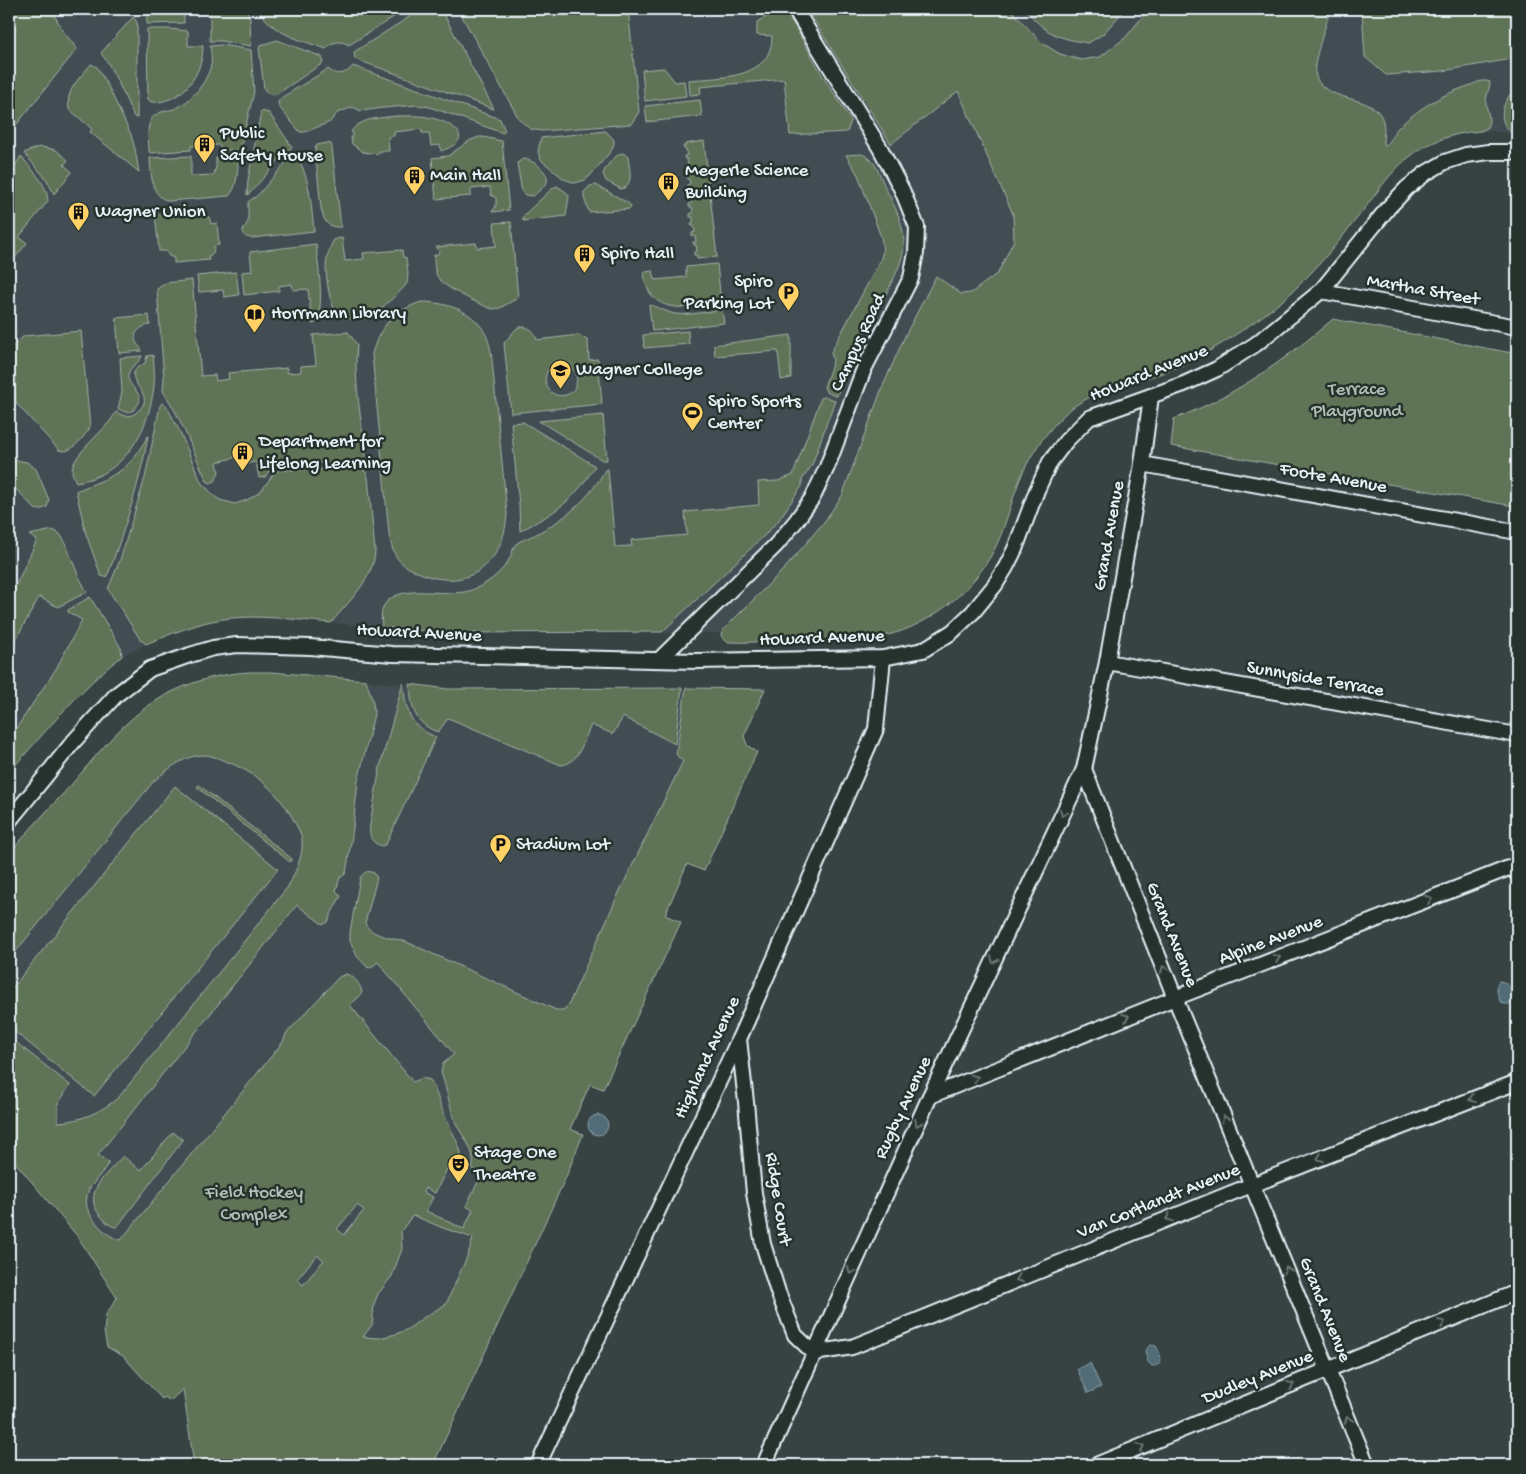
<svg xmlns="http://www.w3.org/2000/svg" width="1526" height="1474" viewBox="0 0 1526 1474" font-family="'Gochi Hand',sans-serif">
  <rect width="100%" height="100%" fill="#374343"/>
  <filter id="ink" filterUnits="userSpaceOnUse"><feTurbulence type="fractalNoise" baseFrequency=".02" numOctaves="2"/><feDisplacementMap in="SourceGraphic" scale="10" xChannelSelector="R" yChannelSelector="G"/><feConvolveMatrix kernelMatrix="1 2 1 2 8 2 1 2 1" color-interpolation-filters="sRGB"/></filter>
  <g filter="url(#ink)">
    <g fill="#434e52">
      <polygon points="9,9 755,9 762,19 779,9 785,9 820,82 844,68 807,9 1517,9 1517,135 1493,131 1477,131 1463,133 1427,146 1412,155 1399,166 1384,183 1321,262 1302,282 1282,301 1254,322 1199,357 1170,371 1095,394 1078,403 1064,414 1047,432 1035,450 1022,474 999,540 982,569 964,590 946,606 926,620 902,630 873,639 838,641 786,641 740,642 725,640 723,639 721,633 453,633 331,623 253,618 216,620 197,624 146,644 122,656 103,670 78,695 9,772"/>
      <polygon points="249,672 271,672 326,677 448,689 765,689 421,1465 194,1465 181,1377 117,1298 78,1237 9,1155 9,855 104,748 128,722 137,715 159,698 198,681 215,676"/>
    </g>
    <g fill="#5e7357" stroke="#a3b2a8" fill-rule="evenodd">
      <polygon points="9,9 51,9 63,31 77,49 9,134"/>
      <polygon points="146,9 184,9 184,23 147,24"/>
      <polygon points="210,9 247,9 250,19 251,46 221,41 210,41"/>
      <path d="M257,9H406L349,45C341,40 332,41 326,49C296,38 277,36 257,9Z"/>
      <polygon points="422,9 441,9 494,109 355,59 354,52"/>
      <polygon points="458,9 628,9 639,112 631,124 542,131 530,129 519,119"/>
      <path d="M779,9H785L823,76L851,121L847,132L790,135L784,79L700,87L701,94L690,95L689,80C720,77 772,80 772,36L757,35V22Z"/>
      <path d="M807,9H1010L1042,43L1060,54L1081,60L1100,57L1125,38L1149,9H1330C1327,25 1313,59 1315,72C1319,105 1376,92 1383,121C1385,128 1383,137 1383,144L1386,145C1392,141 1392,134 1397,129C1417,109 1441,95 1468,86C1476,83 1482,79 1490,82C1490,89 1486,95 1486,102C1486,110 1492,119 1487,127C1484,133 1470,131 1464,133C1446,136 1426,144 1412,155C1391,170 1377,193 1361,213C1337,244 1312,275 1282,301C1252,325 1204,358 1168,371C1139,382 1107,386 1081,402C1072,407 1064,414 1057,422C1043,437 1032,453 1023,472C1011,499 1006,529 992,554C977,581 953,604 927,619C882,646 835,640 786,641C767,641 748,643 729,642L723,639L721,635L723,630L786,567L824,522L842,496L882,388L905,336L936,276L961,294L971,293L998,273L1014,240L1013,214L958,91L891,144Z"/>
      <path d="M1025,9H1125L1103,34L1088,43C1057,38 1046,34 1025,9Z"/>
      <polygon points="1362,9 1517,9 1517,58 1443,71 1386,75 1365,57"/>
      <polygon points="133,17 137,22 137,118 134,117 120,86 108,63 101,53"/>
      <path d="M147,29H170L188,31V46H203C203,74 182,104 151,102L148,99Z"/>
      <path d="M277,40L322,57L323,63L277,94C272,96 266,94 264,88L259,48L261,45Z"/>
      <path d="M222,45L251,50L254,92L240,149C235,151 226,150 221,148L220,145L191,146V150L150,153L149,151C149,142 146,128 151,120C155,112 166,111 174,109C191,102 207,82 211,65C212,59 211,52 210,46Z"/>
      <path d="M91,64L97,67L108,86L131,135L135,149L139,172L90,132L92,129L69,109C65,90 80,78 91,64Z"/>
      <path d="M353,66L500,119L505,131L503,133L430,107L417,105L383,108L361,111L353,107L337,113L330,122L305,132H300L279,107L278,102L281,98L328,69C336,76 346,75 353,66Z"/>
      <polygon points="664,68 675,82 684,81 686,96 645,101 642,70"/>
      <path d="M1517,88V135C1494,126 1501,100 1517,88Z"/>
      <polygon points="700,100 702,116 647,122 645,106"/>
      <polygon points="261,111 269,113 292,147 278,161 251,192 247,195 248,180"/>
      <path d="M396,116C408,116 420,115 432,118C455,124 476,139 441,151L440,145L431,146L429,133H422L421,129L394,132V136L388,137L389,151H379V154L363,152L352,144L351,138L353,133L351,132C359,118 381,118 396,116Z"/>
      <polygon points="606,131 614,140 614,144 611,151 589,177 585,180 575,183 564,179 541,160 538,152 541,138"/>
      <polygon points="479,137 483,137 502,141 509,210 492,212 496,206 496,198 491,195 490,187 471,189 471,196 436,199 432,158 448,156 469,141"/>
      <polygon points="704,141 717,257 697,259 697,255 694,255 694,252 697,251 696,245 694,245 693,242 696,242 695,236 692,236 692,233 695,232 694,226 692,226 691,223 693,223 693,217 690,217 690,214 693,213 692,207 689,207 689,204 692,203 691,198 688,198 688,194 691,194 690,188 688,188 687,185 690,184 689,179 687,179 686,176 689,175 688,169 686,169 685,166 688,165 687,159 685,159 684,156 687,155 686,149 684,149 683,146 686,146 685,144"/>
      <path d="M327,143L331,144L332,148L341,227C327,228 324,221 321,208L315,149L317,145Z"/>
      <polygon points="42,147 56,150 68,160 64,165 72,172 54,194 47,180 24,153 36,148"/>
      <path d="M224,152L236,153L238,156C238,168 238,187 229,196L169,201C150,196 152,176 150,160V158L191,156V176L214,175L215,169H216V158H221V153Z"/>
      <path d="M295,152C310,177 311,203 314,231L252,238C247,238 243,236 243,230L248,222V202L258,195Z"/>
      <path d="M623,153L628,157C629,168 635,185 621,189L606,181L603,174C606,166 614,155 623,153Z"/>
      <path d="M861,154C875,157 880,176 885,187C894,205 904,223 904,244C904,272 866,327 852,353C845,366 842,382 837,396L826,392L824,387L833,361L831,352L880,261L883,251L881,237L858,175L846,155Z"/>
      <path d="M21,156C31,169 47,183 48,201L19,237L27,243L9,265V176Z"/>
      <path d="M523,159C531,159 550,171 547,182C545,187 537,192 533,196L525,195L522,192L517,163Z"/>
      <polygon points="596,185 628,203 631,206 630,209 589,212 584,198 584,192 590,186"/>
      <polygon points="557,186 566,192 569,196 566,216 523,221 523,217 526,213 553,188"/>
      <path d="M201,210L202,216L209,217L211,224L217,223L219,245L214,246C214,251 214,254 208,256L209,260L174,263V258L169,256L166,251H159L155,214Z"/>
      <path d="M511,222L518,298L500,308L492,309C481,305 445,288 439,279C434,272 434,263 434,255H437L439,252L438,249L436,247L476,243L477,248L496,246L494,223Z"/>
      <path d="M342,238L345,261L364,259L363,253L402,250L403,257L406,258C407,265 409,275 407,283C405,289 379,309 372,317C362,318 351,321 341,317C330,312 326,278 326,266C327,257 329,248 334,240L336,239Z"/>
      <path d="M316,244C318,266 325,303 316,323L312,324L308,289L293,290L292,284L279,286V291L244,295L242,272L252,271L250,252Z"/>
      <path d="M717,264L721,303C698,306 659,317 647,287C645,283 645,277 644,272L653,271L655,280L686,277V267Z"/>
      <polygon points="236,272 239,295 224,297 223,290 199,292 197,276"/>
      <path d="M192,280L201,376L215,375L216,381L229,379L228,373L287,368V373L301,372V366L316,365L313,335L348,332L357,345C353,380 362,423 366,458L365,461L361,463H279L271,468L265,477L259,478L256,462L239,465L237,457L217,462L219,472L215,481L210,483L207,481C192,450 182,419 163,391L164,378L157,289L166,283Z"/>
      <path d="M421,302C443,302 469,309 482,328C487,335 489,343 491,351L507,513C505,558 475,590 428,576C417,572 405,568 398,559C392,552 391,542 389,533L372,354C380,325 393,312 421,302Z"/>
      <path d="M649,305C658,306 665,312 675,314C689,316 707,311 722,310L724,323L652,331Z"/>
      <path d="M149,315L150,325C141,326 131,333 137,344C139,346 141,348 142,351L119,353L116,318Z"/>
      <path d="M1333,319L1517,354V488L1514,506L1171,446L1174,419C1235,396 1284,361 1333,319Z"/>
      <path d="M520,327C530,327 534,330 537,340L579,335L588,341L589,360L598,359L602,404L511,413L504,343L516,329ZM562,363C577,366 581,380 572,392C547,408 532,367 562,363Z"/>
      <path d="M81,331L90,427L88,431C81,439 71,455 59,450L16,403L15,383L9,360V350L24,336Z"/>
      <polygon points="688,331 689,344 644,348 643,335"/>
      <polygon points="791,335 791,378 781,380 778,351 715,356 714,345"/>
      <path d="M153,355C154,365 155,376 154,386C149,431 124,476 76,482C74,478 72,474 72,470C74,452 107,430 116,412C120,414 123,416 127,416C131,416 135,414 138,411C156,396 130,385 134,373C135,368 141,366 145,363L147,356Z"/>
      <path d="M142,356C139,364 130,365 128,375C127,388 148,394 136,407C134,411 130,412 125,412C122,411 121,410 118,409L122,392L120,358Z"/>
      <path d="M825,397L835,400L812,465L802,480V486L778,521L765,535L662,632L453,633L382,627C381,616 380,606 390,599C409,585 445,597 469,591C485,586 502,573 510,558C512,554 513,547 516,544C520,540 534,536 540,532C568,517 590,498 605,470L608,469L615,547L632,546L631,540L687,535L685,512L759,505L758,482L778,481L793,475L821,398Z"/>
      <path d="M162,403L166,405L180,432L201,482L204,486L208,489L214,496L220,500L235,504L247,500L257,494L262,490L274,473L280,470L361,469L366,472L368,477L375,551C374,579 348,602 331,623C288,619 240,611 197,625C180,630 163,637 146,644L140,639L108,589L120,560L145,478L160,406Z"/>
      <polygon points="603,415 607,460 602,460 539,421"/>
      <path d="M523,422L595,466C573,502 556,512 520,531L519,505L511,423Z"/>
      <path d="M148,436C140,483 125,527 109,572L106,577L101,576L86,534L76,491C92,484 110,479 124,468C134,460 141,447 148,436Z"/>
      <polygon points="9,459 27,462 36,469 49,500 47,507 39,510 35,509 17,490 9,488"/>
      <polygon points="53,530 60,534 64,540 79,577 87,592 58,607 39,597 9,652 9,600 37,540 29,535"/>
      <path d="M90,597L121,648L122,656C79,689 46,732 9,772V739L56,669L82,620L68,612V610Z"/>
      <path d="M249,672H271L366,680L373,702L374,714L358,781L352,836L346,873L342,877H340L336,891L341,896L332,912L328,922L324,924L321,923L297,905L98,1155L109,1163L89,1189C86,1197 85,1205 89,1212C94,1223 110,1239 121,1240L283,1042L286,1034L339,977L346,974C354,976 360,984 362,992L360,996L350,1005L413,1082L422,1078L430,1080C438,1094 441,1109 448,1123C453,1135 464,1150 461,1163L452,1159L435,1193L425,1188L423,1192L433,1197L426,1211L464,1229L473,1210L466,1206L482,1174L472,1169C478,1149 459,1135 454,1118C449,1103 446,1087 441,1072L443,1064L454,1054L378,962L370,968L367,967L357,956L350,941V932L360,878C364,872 367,870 374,873L377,878L365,923C370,937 397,938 409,943L556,1010H563L568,1006L617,897L683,761L678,757L676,753L686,688L765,689L744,736L747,745L757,752L704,871L687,864L665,915L681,922L603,1089L590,1084L570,1129L583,1134L566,1177L433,1465H194L183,1389L170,1401L165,1397L162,1399L123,1356L107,1347L104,1331L106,1315L117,1298L78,1237L9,1155V1037L70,1085L58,1104V1122C82,1121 101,1112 119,1097L287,888C294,876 304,855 302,841C302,835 298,828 295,823C280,793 256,772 225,761C218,758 210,755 203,755C185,755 165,771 153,782L9,960V855C28,830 51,807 72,784C90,763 108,740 128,722C162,691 203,675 249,672ZM357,1205L364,1210L344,1235L337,1229ZM412,1216L417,1217L443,1228L473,1238L468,1255L446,1304L423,1318L408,1329L396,1334L379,1338L363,1337L372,1325L374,1304L378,1294L392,1276L402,1249L401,1231ZM317,1255L324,1260L303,1285L297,1279Z"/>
      <path d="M403,683C404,687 404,694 405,699C409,720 416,729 436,737L386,844L382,846C370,843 369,835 370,824L380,767Z"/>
      <path d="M410,684L448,689L682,688L675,744L623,717L613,734L591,725C584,739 579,764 561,765L448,718L438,732C414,724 411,707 410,684Z"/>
      <polygon points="199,785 292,859 290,862 197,787"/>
      <polygon points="175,786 278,869 94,1096 9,1027 9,992"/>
      <path d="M173,1132L183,1140L117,1227C110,1227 105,1221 101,1216C80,1194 108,1173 123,1156L138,1169H142Z"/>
    </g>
    <g fill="#516c76" stroke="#8da1aa">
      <path d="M1500,981C1510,982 1516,996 1510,1004H1504L1500,1001L1496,988L1498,982Z"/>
      <circle cx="598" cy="1125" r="10"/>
      <path d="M1150,1345L1156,1346C1160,1353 1166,1366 1152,1366L1148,1362L1145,1351Z"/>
      <polygon points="1090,1363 1101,1387 1088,1393 1077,1369"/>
    </g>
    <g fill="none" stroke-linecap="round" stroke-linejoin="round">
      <defs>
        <g id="minor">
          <polyline points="1321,291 1517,327"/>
          <polyline points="1142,464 1517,532"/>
          <polyline points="659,660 776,545 796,521 813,497 827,467 864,369 911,278 916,253 917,227 902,190 880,148 795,9"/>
          <polyline points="1107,662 1517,735"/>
          <polyline points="1084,769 1175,998 1367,1465"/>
          <polyline points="9,821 74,741 116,695 150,669 190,655 213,648 237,645 310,647 392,654 696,661 883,658 923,650 952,632 973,612 995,585 1006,567 1015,549 1037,490 1050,462 1066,441 1089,418 1184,384 1217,369 1256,344 1321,291 1388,208 1407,188 1426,173 1445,162 1466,155 1489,152 1517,152"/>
          <polyline points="739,1039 746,1102 754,1193 763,1244 778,1292 795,1335 814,1353 852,1347 1234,1192 1517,1082"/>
          <polyline points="930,1096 1175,998 1514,866 1517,874"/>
          <polyline points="538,1465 739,1039 876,729 883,658"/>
          <polyline points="764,1465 930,1096 1084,769 1107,662 1142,464 1151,396"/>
          <polyline points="1096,1465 1517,1292"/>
        </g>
      </defs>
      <use href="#minor" stroke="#e8f1f8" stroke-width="18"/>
      <use href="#minor" stroke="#26332d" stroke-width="14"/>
    </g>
    <defs><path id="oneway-chevron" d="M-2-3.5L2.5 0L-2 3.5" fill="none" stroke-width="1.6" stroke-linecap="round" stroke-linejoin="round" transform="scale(1.25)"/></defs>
    <g stroke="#6a7674">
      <use href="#oneway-chevron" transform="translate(1063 813) rotate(115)"/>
      <use href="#oneway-chevron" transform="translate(1429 899) rotate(-21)"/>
      <use href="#oneway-chevron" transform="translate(1277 958) rotate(-21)"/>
      <use href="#oneway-chevron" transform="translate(994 960) rotate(115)"/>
      <use href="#oneway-chevron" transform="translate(1164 969) rotate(-112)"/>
      <use href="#oneway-chevron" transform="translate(1126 1017) rotate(-22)"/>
      <use href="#oneway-chevron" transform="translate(975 1078) rotate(-22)"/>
      <use href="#oneway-chevron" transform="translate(1472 1099) rotate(159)"/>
      <use href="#oneway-chevron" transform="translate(1225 1119) rotate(-112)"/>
      <use href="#oneway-chevron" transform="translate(918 1123) rotate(114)"/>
      <use href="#oneway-chevron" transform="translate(1320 1158) rotate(159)"/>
      <use href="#oneway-chevron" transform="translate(1169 1218) rotate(158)"/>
      <use href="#oneway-chevron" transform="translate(1287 1270) rotate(-112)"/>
      <use href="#oneway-chevron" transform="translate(851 1271) rotate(114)"/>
      <use href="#oneway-chevron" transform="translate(1019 1279) rotate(158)"/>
      <use href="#oneway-chevron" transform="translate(1442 1323) rotate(-22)"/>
      <use href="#oneway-chevron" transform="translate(1291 1385) rotate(-22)"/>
      <use href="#oneway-chevron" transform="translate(1348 1420) rotate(-112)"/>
      <use href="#oneway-chevron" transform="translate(1141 1447) rotate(-22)"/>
    </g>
  </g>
  <defs>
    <symbol id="building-pin" viewBox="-11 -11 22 30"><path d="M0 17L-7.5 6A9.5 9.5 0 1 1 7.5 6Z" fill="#ffd166" stroke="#26332d"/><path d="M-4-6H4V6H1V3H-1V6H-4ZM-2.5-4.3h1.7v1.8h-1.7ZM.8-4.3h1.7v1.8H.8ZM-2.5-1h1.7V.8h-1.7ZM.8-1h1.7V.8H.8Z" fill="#111"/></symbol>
    <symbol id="parking-pin" viewBox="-11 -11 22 30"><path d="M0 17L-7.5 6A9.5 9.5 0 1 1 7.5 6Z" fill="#ffd166" stroke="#26332d"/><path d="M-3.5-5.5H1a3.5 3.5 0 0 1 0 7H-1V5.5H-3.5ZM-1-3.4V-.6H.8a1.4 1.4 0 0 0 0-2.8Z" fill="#111"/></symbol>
    <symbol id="library-pin" viewBox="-11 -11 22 30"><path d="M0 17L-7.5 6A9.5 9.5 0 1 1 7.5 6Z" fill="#ffd166" stroke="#26332d"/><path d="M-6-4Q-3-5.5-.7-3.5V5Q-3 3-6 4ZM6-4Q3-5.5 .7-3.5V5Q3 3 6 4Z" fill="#111"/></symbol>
    <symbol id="university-pin" viewBox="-11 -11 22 30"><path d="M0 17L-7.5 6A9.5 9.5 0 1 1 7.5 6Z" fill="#ffd166" stroke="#26332d"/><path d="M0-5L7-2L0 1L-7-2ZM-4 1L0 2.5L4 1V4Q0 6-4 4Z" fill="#111"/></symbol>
    <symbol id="stadium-pin" viewBox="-11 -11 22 30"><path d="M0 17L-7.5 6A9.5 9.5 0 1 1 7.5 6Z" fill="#ffd166" stroke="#26332d"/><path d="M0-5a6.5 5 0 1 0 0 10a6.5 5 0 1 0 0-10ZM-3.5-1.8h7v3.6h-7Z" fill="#111"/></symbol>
    <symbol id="theatre-pin" viewBox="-11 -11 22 30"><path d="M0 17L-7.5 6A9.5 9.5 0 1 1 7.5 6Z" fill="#ffd166" stroke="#26332d"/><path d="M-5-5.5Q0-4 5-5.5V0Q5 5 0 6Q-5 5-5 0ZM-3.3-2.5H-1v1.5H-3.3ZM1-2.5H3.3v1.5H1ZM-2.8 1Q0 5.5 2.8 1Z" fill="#111"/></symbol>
  </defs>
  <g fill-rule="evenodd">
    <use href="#building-pin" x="192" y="132" width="25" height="34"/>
    <use href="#building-pin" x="402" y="164" width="25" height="34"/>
    <use href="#building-pin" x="656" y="170" width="25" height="34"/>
    <use href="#building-pin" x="66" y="200" width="25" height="34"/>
    <use href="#building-pin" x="572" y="242" width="25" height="34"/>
    <use href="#parking-pin" x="776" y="280" width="25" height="34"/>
    <use href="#library-pin" x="242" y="302" width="25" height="34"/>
    <use href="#university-pin" x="548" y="358" width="25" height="34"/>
    <use href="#stadium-pin" x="680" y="400" width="25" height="34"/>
    <use href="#building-pin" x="230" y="440" width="25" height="34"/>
    <use href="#parking-pin" x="488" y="832" width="25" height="34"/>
    <use href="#theatre-pin" x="446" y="1152" width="25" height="34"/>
  </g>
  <g text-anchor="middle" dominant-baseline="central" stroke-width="5" stroke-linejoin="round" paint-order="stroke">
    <g font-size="19" fill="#e8f1f8" stroke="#26332d" text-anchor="start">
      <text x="220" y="134">Public<tspan x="220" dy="22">Safety House</tspan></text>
      <text x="685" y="171">Megerle Science<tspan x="685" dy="22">Building</tspan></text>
      <text x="430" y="176">Main Hall</text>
      <text x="95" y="212">Wagner Union</text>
      <text x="601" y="254">Spiro Hall</text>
      <text x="773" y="282" text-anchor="end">Spiro<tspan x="773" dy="22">Parking Lot</tspan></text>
      <text x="271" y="314">Horrmann Library</text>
      <text x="576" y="370">Wagner College</text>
      <text x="708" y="402">Spiro Sports<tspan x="708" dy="22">Center</tspan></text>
      <text x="259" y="442">Department for<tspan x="259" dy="22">Lifelong Learning</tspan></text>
      <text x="516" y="845">Stadium Lot</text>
      <text x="474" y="1153">Stage One<tspan x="474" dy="22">Theatre</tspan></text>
    </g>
    <g font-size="19" fill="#e8f1f8" stroke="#26332d">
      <text transform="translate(1423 291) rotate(10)">Martha Street</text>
      <text transform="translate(859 343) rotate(-65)">Campus Road</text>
      <text transform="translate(1149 374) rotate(-22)">Howard Avenue</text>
      <text transform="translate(1333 479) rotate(10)">Foote Avenue</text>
      <text transform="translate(1110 536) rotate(-80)">Grand Avenue</text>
      <text transform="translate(419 634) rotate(3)">Howard Avenue</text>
      <text transform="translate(822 639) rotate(-2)">Howard Avenue</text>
      <text transform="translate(1315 680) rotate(10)">Sunnyside Terrace</text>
      <text transform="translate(1171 935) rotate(68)">Grand Avenue</text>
      <text transform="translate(1271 941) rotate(-21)">Alpine Avenue</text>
      <text transform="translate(708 1058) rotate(-65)">Highland Avenue</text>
      <text transform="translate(904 1108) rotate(-65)">Rugby Avenue</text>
      <text transform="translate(777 1199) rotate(81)">Ridge Court</text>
      <text transform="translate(1159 1202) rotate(-22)">Van Cortlandt Avenue</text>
      <text transform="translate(1324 1310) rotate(68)">Grand Avenue</text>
      <text transform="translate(1258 1378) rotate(-22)">Dudley Avenue</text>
    </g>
    <g font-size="19" fill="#b1bfb8" stroke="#26332d">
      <text x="1357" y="390">Terrace<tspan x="1357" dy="22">Playground</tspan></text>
      <text x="254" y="1193">Field Hockey<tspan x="254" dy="22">Complex</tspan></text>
    </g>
  </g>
  <rect width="1526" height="1474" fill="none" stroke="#26332d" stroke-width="30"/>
  <rect x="15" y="15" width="1496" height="1444" fill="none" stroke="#e8f1f8" stroke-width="2" filter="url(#ink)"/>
</svg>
